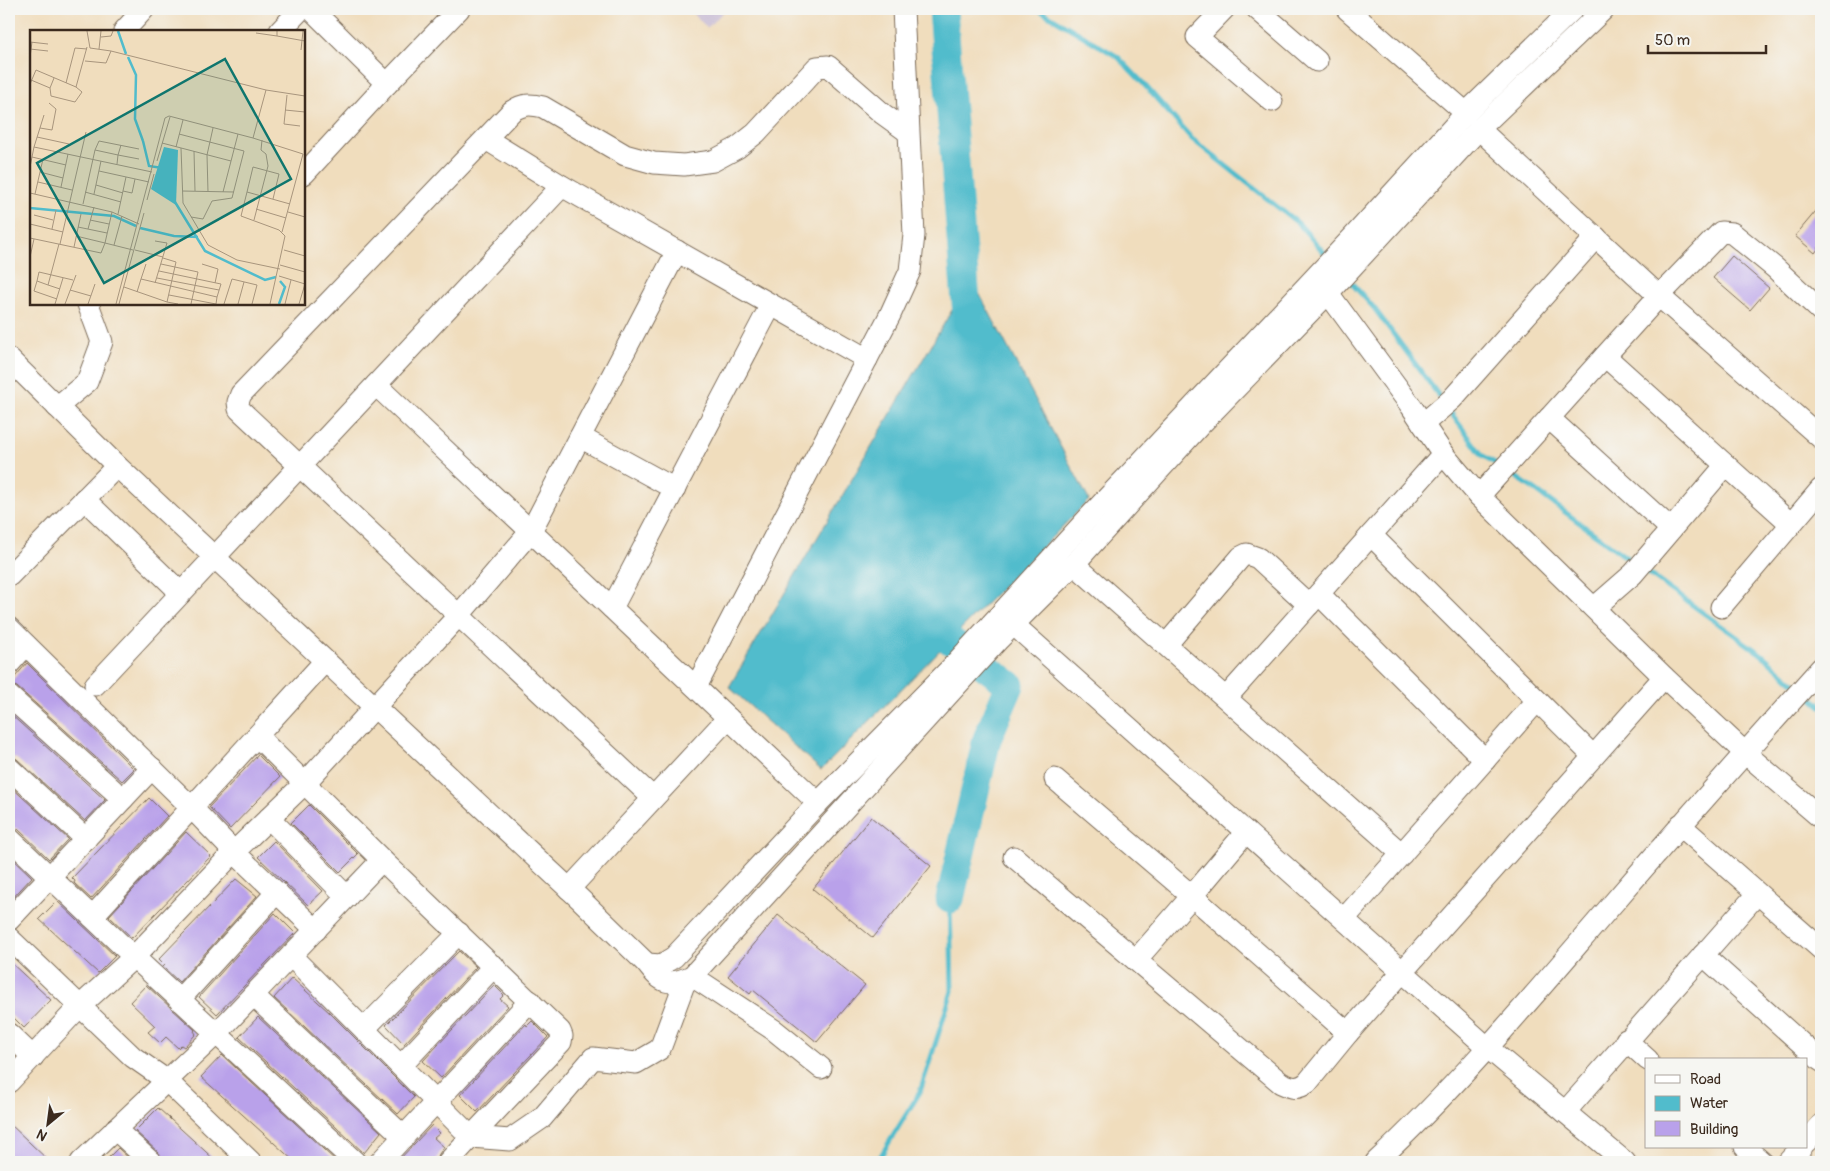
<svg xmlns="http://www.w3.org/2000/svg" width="1830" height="1171" viewBox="0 0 1830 1171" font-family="Pangolin,sans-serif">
  <rect width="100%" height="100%" fill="#f6f6f2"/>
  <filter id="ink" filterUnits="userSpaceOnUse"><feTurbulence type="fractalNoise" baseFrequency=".02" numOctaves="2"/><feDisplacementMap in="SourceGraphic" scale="10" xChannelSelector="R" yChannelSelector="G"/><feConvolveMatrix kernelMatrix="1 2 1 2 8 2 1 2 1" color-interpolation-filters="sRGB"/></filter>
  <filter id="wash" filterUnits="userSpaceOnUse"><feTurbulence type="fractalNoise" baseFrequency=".0096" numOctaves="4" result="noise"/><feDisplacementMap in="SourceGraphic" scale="20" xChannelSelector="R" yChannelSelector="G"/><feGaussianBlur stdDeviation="1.12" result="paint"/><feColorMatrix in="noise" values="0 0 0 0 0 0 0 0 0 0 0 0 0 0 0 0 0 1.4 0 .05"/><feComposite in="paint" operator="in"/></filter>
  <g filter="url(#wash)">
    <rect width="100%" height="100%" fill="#f0ddbd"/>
    <polygon fill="#cbbfd5" points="689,9 726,9 707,28"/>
    <polygon fill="#51bccc" stroke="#467375" points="971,278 1089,500 821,770 729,687"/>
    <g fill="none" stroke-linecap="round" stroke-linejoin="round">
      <g stroke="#51bccc" stroke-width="5">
        <polyline points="1038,9 1118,57 1141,81 1192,139 1299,224 1328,257"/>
        <polyline points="1347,278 1374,308 1442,400"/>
        <polyline points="1448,409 1482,455 1498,465"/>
        <polyline points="1507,471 1535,490 1634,563"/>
        <polyline points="1643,570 1761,654 1798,686"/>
        <polyline points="1806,693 1821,706"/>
        <polyline points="877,1162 920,1092 952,991 950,899"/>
      </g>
      <g stroke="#51bccc" stroke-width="29">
        <polyline points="943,9 968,328"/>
        <polyline points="919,617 1010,685 987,739 950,899"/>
      </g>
    </g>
    <g id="blocks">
      <g fill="#b9a1ea">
        <polygon points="1821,205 1821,245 1815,253 1795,236"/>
        <polygon points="1732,256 1769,288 1750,310 1713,278"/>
        <polygon points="27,663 134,769 122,781 17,687 9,684"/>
        <polygon points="9,713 105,800 85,821 17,759 9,756"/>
        <polygon points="258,755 280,777 230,829 209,807"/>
        <polygon points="9,785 68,839 49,859 18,829 9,826"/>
        <polygon points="149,798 167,816 91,899 74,883 75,881 72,878"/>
        <polygon points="309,805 358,854 340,872 291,823"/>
        <polygon points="871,817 931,866 873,938 813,889"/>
        <polygon points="186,832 211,856 132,938 109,916"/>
        <polygon points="274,841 323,891 308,905 258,857"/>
        <polygon points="9,855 32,877 9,902"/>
        <polygon points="236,879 257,896 179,982 163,967 165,965 159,959"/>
        <polygon points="57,901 115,956 98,973 39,919"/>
        <polygon points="275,913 295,933 217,1014 199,997"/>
        <polygon points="778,915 865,985 817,1042 753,990 750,994 728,976"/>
        <polygon points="459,951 476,967 404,1044 386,1025"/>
        <polygon points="9,961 51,1000 24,1028 9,1013"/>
        <polygon points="292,978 330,1013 414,1097 398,1114 274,998"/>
        <polygon points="146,985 195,1030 194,1031 196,1034 184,1047 181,1045 178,1048 166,1037 160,1043 148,1032 155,1026 130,1002"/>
        <polygon points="494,985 504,995 500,999 508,1006 441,1078 423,1061"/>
        <polygon points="258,1017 381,1132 364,1153 239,1037"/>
        <polygon points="532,1021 548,1037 477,1112 460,1095 526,1024 527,1026"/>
        <polygon points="222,1055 337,1162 295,1162 201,1077"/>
        <polygon points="158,1108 217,1162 163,1162 159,1153 135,1131"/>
        <polygon points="9,1123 50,1162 9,1162"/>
        <polygon points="432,1125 440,1133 434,1138 444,1147 439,1154 436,1162 397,1162"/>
        <polygon points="118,1148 133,1162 104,1162"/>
      </g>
    </g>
  </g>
  <g filter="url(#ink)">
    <use href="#blocks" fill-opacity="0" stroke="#7a6956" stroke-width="1"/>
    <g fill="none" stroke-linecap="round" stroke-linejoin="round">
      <defs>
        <g id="minor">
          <polyline points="311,9 387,84 459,9"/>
          <polyline points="1224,9 1197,37 1272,101"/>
          <polyline points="1257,9 1317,61"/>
          <polyline points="1347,9 1466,113"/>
          <polyline points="124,31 144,9"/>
          <polyline points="280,31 301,9"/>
          <polyline points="1479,129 1659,296 1721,232 1732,233 1775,268 1821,311"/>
          <polyline points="486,139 562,186 867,359"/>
          <polyline points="304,174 387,84"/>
          <polyline points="1318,283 1328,293 1411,406 1443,454 1479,496 1664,677 1745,753 1821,818"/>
          <polyline points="1605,356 1791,524"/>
          <polyline points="9,359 117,466"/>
          <polyline points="376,385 818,803"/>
          <polyline points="57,407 87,382 102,342 88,304"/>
          <polyline points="1549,418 1671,529"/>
          <polyline points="1423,424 1452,399 1596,237"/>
          <polyline points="580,437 675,489"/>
          <polyline points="1479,496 1659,296 1821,438"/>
          <polyline points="84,499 181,593"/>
          <polyline points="1371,535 1593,756"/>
          <polyline points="1074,564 1402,854"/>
          <path d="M9,576L117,466L580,899L647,964C662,984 669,986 692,976L999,639L1074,564L1201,424L1328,293L1479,129L1604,9"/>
          <polyline points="1319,594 1485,760"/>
          <polyline points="1721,607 1821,489"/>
          <polyline points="612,608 771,305"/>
          <polyline points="1594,608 1633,574 1726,465"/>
          <polyline points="1013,624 1488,1048 1625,1162"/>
          <polyline points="9,628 191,807 234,852 316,930"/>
          <polyline points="1166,645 1241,557 1247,554 1258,558 1309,605"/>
          <polyline points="9,664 26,645"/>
          <polyline points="95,685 562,186"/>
          <polyline points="696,687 890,315 910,271 914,235 903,9"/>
          <polyline points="9,696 123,799"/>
          <polyline points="1226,698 1443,454"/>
          <polyline points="257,736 382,860"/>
          <polyline points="9,768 86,839"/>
          <polyline points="1055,779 1192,896 1136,960"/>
          <path d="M653,798L239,409L238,402L241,394L512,111C523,104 530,104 543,107L625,155L654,163L684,165L713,161L737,148L756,133L817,67L828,66L883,114L908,132"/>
          <polyline points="269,818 347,897"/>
          <polyline points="1680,825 1821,949"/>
          <polyline points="1246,832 1192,896 1348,1033 1664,677"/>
          <polyline points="9,838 134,957 355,1162"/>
          <path d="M1014,857L1281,1083C1292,1088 1297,1090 1307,1083L1348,1033"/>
          <polyline points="569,889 728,718"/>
          <polyline points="92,917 325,661"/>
          <polyline points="1344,919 1537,701"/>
          <polyline points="9,920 152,768"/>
          <polyline points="9,938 133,1057 166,1080 251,1162"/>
          <polyline points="1703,955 1821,1061"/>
          <polyline points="647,964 661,965 674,957 818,803 950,669 1091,515 1353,237 1466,113 1573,9"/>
          <polyline points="692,976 774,1030 821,1068"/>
          <polyline points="253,995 404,1137"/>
          <polyline points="179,1000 277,892"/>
          <polyline points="364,1029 459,933"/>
          <polyline points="9,1034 33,1057"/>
          <polyline points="1626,1040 1648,1060"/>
          <polyline points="401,1066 494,966"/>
          <polyline points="9,1082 79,1007 134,957 234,852 305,783 459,615 531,531 677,251"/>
          <polyline points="1565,1112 1757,894"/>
          <polyline points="115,1129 151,1162"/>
          <polyline points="1806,1142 1821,1125"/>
          <polyline points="1745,1147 1762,1162"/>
          <polyline points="81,1162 216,1034 382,860 560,1031 562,1036 561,1042 471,1137 291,956"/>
          <polyline points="380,1162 530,1001"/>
          <polyline points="448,1162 471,1137 510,1140 542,1118 593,1058 636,1063 660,1049 686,979"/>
          <path d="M1376,1162C1463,1081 1538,990 1616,900C1683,822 1752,745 1821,668"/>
          <polyline points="1788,1162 1802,1147"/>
        </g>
      </defs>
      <use href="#minor" stroke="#7a6956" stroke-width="23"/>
      <use href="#minor" stroke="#fff" stroke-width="21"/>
    </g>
  </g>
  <g transform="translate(30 30)">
    <rect width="275" height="275" fill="#f0ddbd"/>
    <path d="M134,117L148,120L146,175L121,159Z" fill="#51bccc"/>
    <path fill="none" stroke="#51bccc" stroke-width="2.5" d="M88,1L96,24M98,27L106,45L105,89L113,111M113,111L119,136L132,138M145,172L175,221L235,250L246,247M0,178L84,186L106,196M110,198L144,206L168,207M249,274L255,257L250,251"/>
    <path fill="none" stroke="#a8957d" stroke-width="1" d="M57,1L60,18L81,21L236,60L223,108L139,86L135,88L86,274M247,1V6L275,11M226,3L247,6M71,7L81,6L83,1M0,12L18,14M0,19L18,21M69,19L71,1M271,20L273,1M0,27L2,12M55,31L76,33L81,21M1,50L20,58L24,48M36,53L45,18L57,19M0,54L6,40L46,57L57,17M20,58L21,66L45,72L52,62L46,57M236,60L275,66M257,65L254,94L270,96M255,80L275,82M10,98L22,100L26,79L19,73M149,104L214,121L202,168L182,171L173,189L161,187M7,107L39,114M223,108L273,124L252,202M132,113L201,131M91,115L88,125L109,129M4,117L14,85M146,117L153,90M151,118L153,173L178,215L207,230L250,239M65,120L69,111L109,119M164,121L165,161M2,127L36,135M127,131L140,87M0,137L4,117L122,142M69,141L119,152M10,142L33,148M8,152L42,160M66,155L93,163M31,157L38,124M93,161L102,163L105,149M152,161L204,162M55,162L91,172M178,162L177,125L183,98M193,162L208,104M217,162L223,137L249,144L243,169M0,163L82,182L109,194M5,164L13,129M64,164L71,131M117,170L124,144M53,174L65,120L88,125L87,134M226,179L256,188M258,182L275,187M88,184L96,147M4,185L23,190M60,190L79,194M224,190L238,136L236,124L231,120L232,110M0,194L33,202M48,197L77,203M22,199L26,180M58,199L64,177M46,206L75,213L82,182M0,208L71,223L75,213L103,220M125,211L137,213L125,253M29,214L18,255L30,259M30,214L56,102M84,215L92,186M44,217L51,184M105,220L133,227M254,220L275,226M0,227L4,209M133,228L146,232L137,272L148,274M131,234L168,242L161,274M172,234L188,239L185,253M250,235L275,242M129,241L191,254L187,267M249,246L275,254M127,248L189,260M111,249L116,234M7,251L9,242L43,250M18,255L7,251L4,261L27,269M94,257L137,272M40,260L61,266M107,262L111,249L187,267L186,274M139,265L186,274M25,274L33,248M35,274L46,245M58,274L65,254M89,274L114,183M194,274L202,249L227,255L222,274M208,274L214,252M240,274L255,206L249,200L211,186L217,162L260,174M255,274L261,250M269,274L275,254"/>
    <path fill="#0f766e" fill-opacity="0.15" stroke="#0f766e" stroke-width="2.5" d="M195,29L261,149L74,253L7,133Z"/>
    <rect width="275" height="275" fill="none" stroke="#3b2a1e" stroke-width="2.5"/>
  </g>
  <rect width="1830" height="1171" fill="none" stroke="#f6f6f2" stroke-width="30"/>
  <rect x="1645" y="1058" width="162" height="90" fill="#f6f6f2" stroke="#aba49d"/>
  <rect x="1655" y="1075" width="25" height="8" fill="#ffffff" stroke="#aba49d"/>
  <text x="1690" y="1084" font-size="15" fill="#3b2a1e">Road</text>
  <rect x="1655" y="1096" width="25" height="15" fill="#51bccc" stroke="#aba49d"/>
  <text x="1690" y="1108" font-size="15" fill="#3b2a1e">Water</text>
  <rect x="1655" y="1121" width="25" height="15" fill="#b9a1ea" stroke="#aba49d"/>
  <text x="1690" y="1134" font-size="15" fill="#3b2a1e">Building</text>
  <g transform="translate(48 1124) rotate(209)" stroke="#f6f6f2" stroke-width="4" paint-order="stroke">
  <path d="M0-4L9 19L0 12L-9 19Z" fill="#3b2a1e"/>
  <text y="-8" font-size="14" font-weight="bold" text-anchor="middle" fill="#3b2a1e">N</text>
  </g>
  <path d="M1648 45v8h118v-8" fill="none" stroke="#3b2a1e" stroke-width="2.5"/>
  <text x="1655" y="45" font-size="15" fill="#3b2a1e" stroke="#f6f6f2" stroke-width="4" paint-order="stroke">50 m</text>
</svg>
